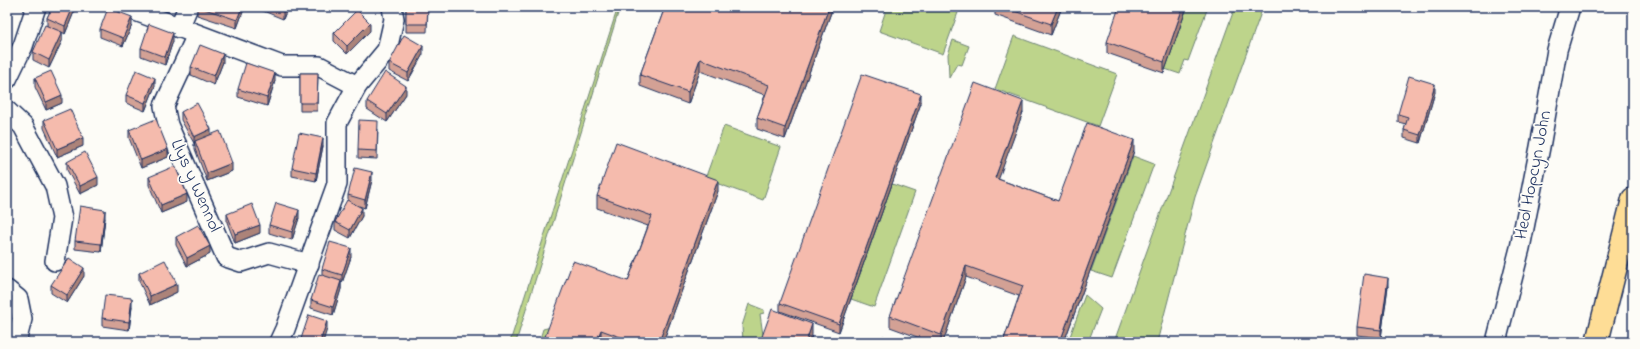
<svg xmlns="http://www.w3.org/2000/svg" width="1640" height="349" viewBox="0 0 1640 349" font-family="'Indie Flower',sans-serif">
  <rect width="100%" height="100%" fill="#fdfcf7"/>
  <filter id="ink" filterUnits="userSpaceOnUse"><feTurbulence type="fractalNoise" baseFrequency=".025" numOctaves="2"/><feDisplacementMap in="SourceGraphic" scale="8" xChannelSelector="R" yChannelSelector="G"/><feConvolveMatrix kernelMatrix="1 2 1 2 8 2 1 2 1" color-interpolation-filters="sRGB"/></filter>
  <g filter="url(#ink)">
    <g fill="#bdd48b" stroke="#6c8274">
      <polygon points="618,7 620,7 516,342 510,342"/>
      <polygon points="887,7 960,7 943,54 879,31"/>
      <polygon points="1187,7 1208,7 1188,61 1185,60 1180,74 1165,69"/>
      <polygon points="1235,7 1263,7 1195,197 1157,342 1114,342"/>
      <polygon points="1014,36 1117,74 1098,126 995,89"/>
      <polygon points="953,40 969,46 962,65 957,64 949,78 948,54"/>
      <polygon points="724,126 781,147 763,200 705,179"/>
      <polygon points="1133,156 1154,164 1112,278 1091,271"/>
      <polygon points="892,184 915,192 874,307 851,299"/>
      <polygon points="1085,295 1101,309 1088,342 1068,342"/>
      <polygon points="749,304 764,310 764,313 760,314 764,342 743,342 742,326"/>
      <polygon points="551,327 553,342 539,342 543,329"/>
    </g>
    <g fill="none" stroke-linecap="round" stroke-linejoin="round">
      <defs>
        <g id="minor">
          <polyline points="125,7 282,66 319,66 357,86"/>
          <polyline points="179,28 188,7"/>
          <polyline points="197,35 164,106 168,125 226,257 241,262 269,253 309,264"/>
          <polyline points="7,79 23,46 36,7"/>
          <polyline points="7,111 23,126 55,186 62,218 55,261"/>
          <polyline points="7,290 18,299 22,319 16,342"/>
          <polyline points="279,342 285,329 337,184 337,123 357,86 387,50 394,19 392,7"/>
          <polyline points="1496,342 1520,248 1540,147 1557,50 1570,7"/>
        </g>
        <polyline id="highway" points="1597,342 1633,199"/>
      </defs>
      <use href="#minor" stroke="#1b2f5e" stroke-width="22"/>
      <use href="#highway" stroke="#1b2f5e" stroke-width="25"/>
      <use href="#minor" stroke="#fdfcf7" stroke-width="19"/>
      <use href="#highway" stroke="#fedd96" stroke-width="22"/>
    </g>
    <g fill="#d3a195" stroke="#1b2f5e">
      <polygon points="52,7 76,7 65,34 62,32 62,41 49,68 33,60 33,52 47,26 47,18"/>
      <polygon points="197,7 244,7 244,9 237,28 197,15"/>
      <polygon points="256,7 288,7 283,19 256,8"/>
      <polygon points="406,7 428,7 427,32 406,32"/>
      <polygon points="665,7 833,7 785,139 757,129 757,118 765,95 700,71 688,104 640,86 640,75"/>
      <polygon points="995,7 1062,7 1051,35 995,15"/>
      <polygon points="1187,7 1164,73 1107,53 1107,42"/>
      <polygon points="132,25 123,46 100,37 100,29"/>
      <polygon points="370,31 347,54 334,41 334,33"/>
      <polygon points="173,41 165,65 141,56 141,48"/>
      <polygon points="423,54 408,81 389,71 389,63"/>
      <polygon points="223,62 214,85 191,75 191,67"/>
      <polygon points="300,73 318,73 317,111 300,111"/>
      <polygon points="35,78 62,103 46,110 35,87"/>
      <polygon points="275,81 267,106 238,97 238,89"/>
      <polygon points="155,86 145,111 126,103 126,95"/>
      <polygon points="1435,92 1420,143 1404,138 1404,130 1406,124 1398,122 1398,114"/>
      <polygon points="406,94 387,122 367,109 367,101"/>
      <polygon points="921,103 839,332 780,311 780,303"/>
      <polygon points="181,112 211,135 232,171 207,181 195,149 195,145 181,120"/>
      <polygon points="1023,112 998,179 1058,201 1134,151 1064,342 1003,342 1019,296 966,277 943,342 931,342 890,327 890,316"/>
      <polygon points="44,120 83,146 57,157 44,128"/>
      <polygon points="378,129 377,159 358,158 358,150"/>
      <polygon points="129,130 168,157 141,168 129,138"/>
      <polygon points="323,146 316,181 292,176 292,168"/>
      <polygon points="67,162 98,185 80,194 67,170"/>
      <polygon points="149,177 187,202 161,213 149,185"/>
      <polygon points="372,180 365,208 359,206 362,216 350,238 335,230 335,222 348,200 348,195"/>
      <polygon points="718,191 663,342 603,342 601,341 601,342 543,342 628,281 648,226 597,208 597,196"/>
      <polygon points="227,214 260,233 235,243 227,222"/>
      <polygon points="105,218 101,252 75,249 75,241"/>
      <polygon points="299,218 292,240 269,233 269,225"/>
      <polygon points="176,237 210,254 187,266 176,245"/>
      <polygon points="351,257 342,283 341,282 341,289 333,315 311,308 311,300 322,275 322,269"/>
      <polygon points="139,273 177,292 150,305 139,281"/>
      <polygon points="84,276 67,303 51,293 51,285"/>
      <polygon points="1388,286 1381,338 1357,335 1357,327"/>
      <polygon points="132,307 129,330 102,326 102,318"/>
    </g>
    <g fill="#ac8379" stroke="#1b2f5e">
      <polygon points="73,7 76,7 65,34 65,26"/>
      <polygon points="242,7 244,7 244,9 237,28 237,20"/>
      <polygon points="284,7 288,7 283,19 283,11"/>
      <polygon points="829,7 833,7 785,139 785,128"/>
      <polygon points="1058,7 1062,7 1051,35 1051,24"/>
      <polygon points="1183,7 1187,7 1164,73 1164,62"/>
      <polygon points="132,17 132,25 123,46 123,38"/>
      <polygon points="370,23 370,31 347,54 347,46"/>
      <polygon points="62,32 62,41 49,68 49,60"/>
      <polygon points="173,33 173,41 165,65 165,57"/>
      <polygon points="423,46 423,54 408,81 408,73"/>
      <polygon points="223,54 223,62 214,85 214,76"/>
      <polygon points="700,59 700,71 688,104 688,92"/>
      <polygon points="275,73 275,81 267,106 267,98"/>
      <polygon points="155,78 155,86 145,111 145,103"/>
      <polygon points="1435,84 1435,92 1420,143 1420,135"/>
      <polygon points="406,86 406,94 387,122 387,114"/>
      <polygon points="921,94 921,103 839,332 839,324"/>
      <polygon points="62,95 62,103 46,110 46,102"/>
      <polygon points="1023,101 1023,112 995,189 995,178"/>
      <polygon points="211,129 211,137 195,141 194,146 194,137"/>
      <polygon points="83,138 83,146 57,157 57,149"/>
      <polygon points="323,138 323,146 316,181 316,173"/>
      <polygon points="1134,140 1134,151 1064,342 1060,342"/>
      <polygon points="168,149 168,157 141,168 141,160"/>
      <polygon points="232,163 232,171 207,181 207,173"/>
      <polygon points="372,172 372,180 365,208 365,200"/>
      <polygon points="98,177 98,185 80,194 80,186"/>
      <polygon points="718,180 718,191 663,342 659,342"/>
      <polygon points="187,194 187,202 161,213 161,205"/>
      <polygon points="362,208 362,216 350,238 350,230"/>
      <polygon points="105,210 105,218 101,252 101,244"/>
      <polygon points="299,210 299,218 292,240 292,232"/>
      <polygon points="260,225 260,233 235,243 235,234"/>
      <polygon points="210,246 210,254 187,266 187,258"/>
      <polygon points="351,248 351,257 342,283 342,275"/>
      <polygon points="966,266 966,277 943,342 941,342 941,335"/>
      <polygon points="84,268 84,276 67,303 67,295"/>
      <polygon points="1388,278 1388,286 1381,338 1381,330"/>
      <polygon points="341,281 341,289 333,315 333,307"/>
      <polygon points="177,284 177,292 150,305 150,296"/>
      <polygon points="11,296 11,304 7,310 7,302"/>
      <polygon points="132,298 132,307 129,330 129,322"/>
      <polygon points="327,321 327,329 323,342 320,342"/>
      <polygon points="812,324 812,335 810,342 806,342"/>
      <polygon points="601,330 601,342 596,342"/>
    </g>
    <g fill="#f5bbad" stroke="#1b2f5e">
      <polygon points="52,7 73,7 65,26 47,18"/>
      <polygon points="199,7 242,7 237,20"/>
      <polygon points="273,7 284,7 283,11"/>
      <polygon points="406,7 428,7 427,24 406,24"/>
      <polygon points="665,7 829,7 785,128 757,118 769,85 700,59 688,92 640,75"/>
      <polygon points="1003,7 1058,7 1051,24"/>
      <polygon points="1119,7 1183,7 1164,62 1107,42"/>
      <polygon points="108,8 132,17 123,38 100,29"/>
      <polygon points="357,10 370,23 347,46 334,33"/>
      <polygon points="149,24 173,33 165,57 141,48"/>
      <polygon points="45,25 62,32 49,60 33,52"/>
      <polygon points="404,35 423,46 408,73 389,63"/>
      <polygon points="200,45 223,54 214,76 191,67"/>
      <polygon points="246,63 275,73 267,98 238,89"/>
      <polygon points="136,70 155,78 145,103 126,95"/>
      <polygon points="51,71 62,95 46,102 35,78"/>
      <polygon points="385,72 406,86 387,114 367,101"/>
      <polygon points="300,73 318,73 317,103 300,103"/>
      <polygon points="862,74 921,94 839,324 780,303"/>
      <polygon points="1409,76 1435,84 1420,135 1404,130 1408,117 1398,114"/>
      <polygon points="975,83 1023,101 995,178 1058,201 1087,123 1134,140 1060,342 1003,342 1023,286 966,266 941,335 890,316"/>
      <polygon points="197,103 211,129 194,137 181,112"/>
      <polygon points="70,109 83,138 57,149 44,120"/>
      <polygon points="156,119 168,149 141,160 129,130"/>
      <polygon points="359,120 378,121 377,151 358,150"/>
      <polygon points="220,131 232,163 207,173 195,141"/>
      <polygon points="299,133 323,138 316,173 292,168"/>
      <polygon points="616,142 718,180 659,342 634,342 601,330 596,342 543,342 573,261 628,281 652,216 597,196"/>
      <polygon points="85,152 98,177 80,186 67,162"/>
      <polygon points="175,166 187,194 161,205 149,177"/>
      <polygon points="355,168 372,172 365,200 348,195"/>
      <polygon points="347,200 362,208 350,230 335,222"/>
      <polygon points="276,203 299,210 292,232 269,225"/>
      <polygon points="252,204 260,225 235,234 227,214"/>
      <polygon points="80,206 105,210 101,244 75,241"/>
      <polygon points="198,225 210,246 187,258 176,237"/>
      <polygon points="330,242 351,248 342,275 322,269"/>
      <polygon points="69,258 84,268 67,295 51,285"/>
      <polygon points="165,260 177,284 150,296 139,273"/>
      <polygon points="319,274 341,281 333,307 311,300"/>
      <polygon points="1364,274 1388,278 1381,330 1357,327"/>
      <polygon points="7,293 11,296 7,302"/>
      <polygon points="105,295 132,298 129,322 102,318"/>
      <polygon points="772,309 812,324 806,342 760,342"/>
      <polygon points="309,315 327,321 320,342 300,342"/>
      <polygon points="883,336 899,342 881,342"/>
    </g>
  </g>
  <g text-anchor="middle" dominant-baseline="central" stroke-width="3.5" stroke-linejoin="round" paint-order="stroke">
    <g font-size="18" fill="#1b2f5e" stroke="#fdfcf7">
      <text transform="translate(1534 175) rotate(-79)">Heol Hopcyn John</text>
      <text transform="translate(195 186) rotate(66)">Llys y Wennol</text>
    </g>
  </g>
  <rect width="1640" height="349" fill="none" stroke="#fdfcf7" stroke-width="24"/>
  <rect x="12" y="12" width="1616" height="325" fill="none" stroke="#1b2f5e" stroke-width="1.5" filter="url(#ink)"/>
</svg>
